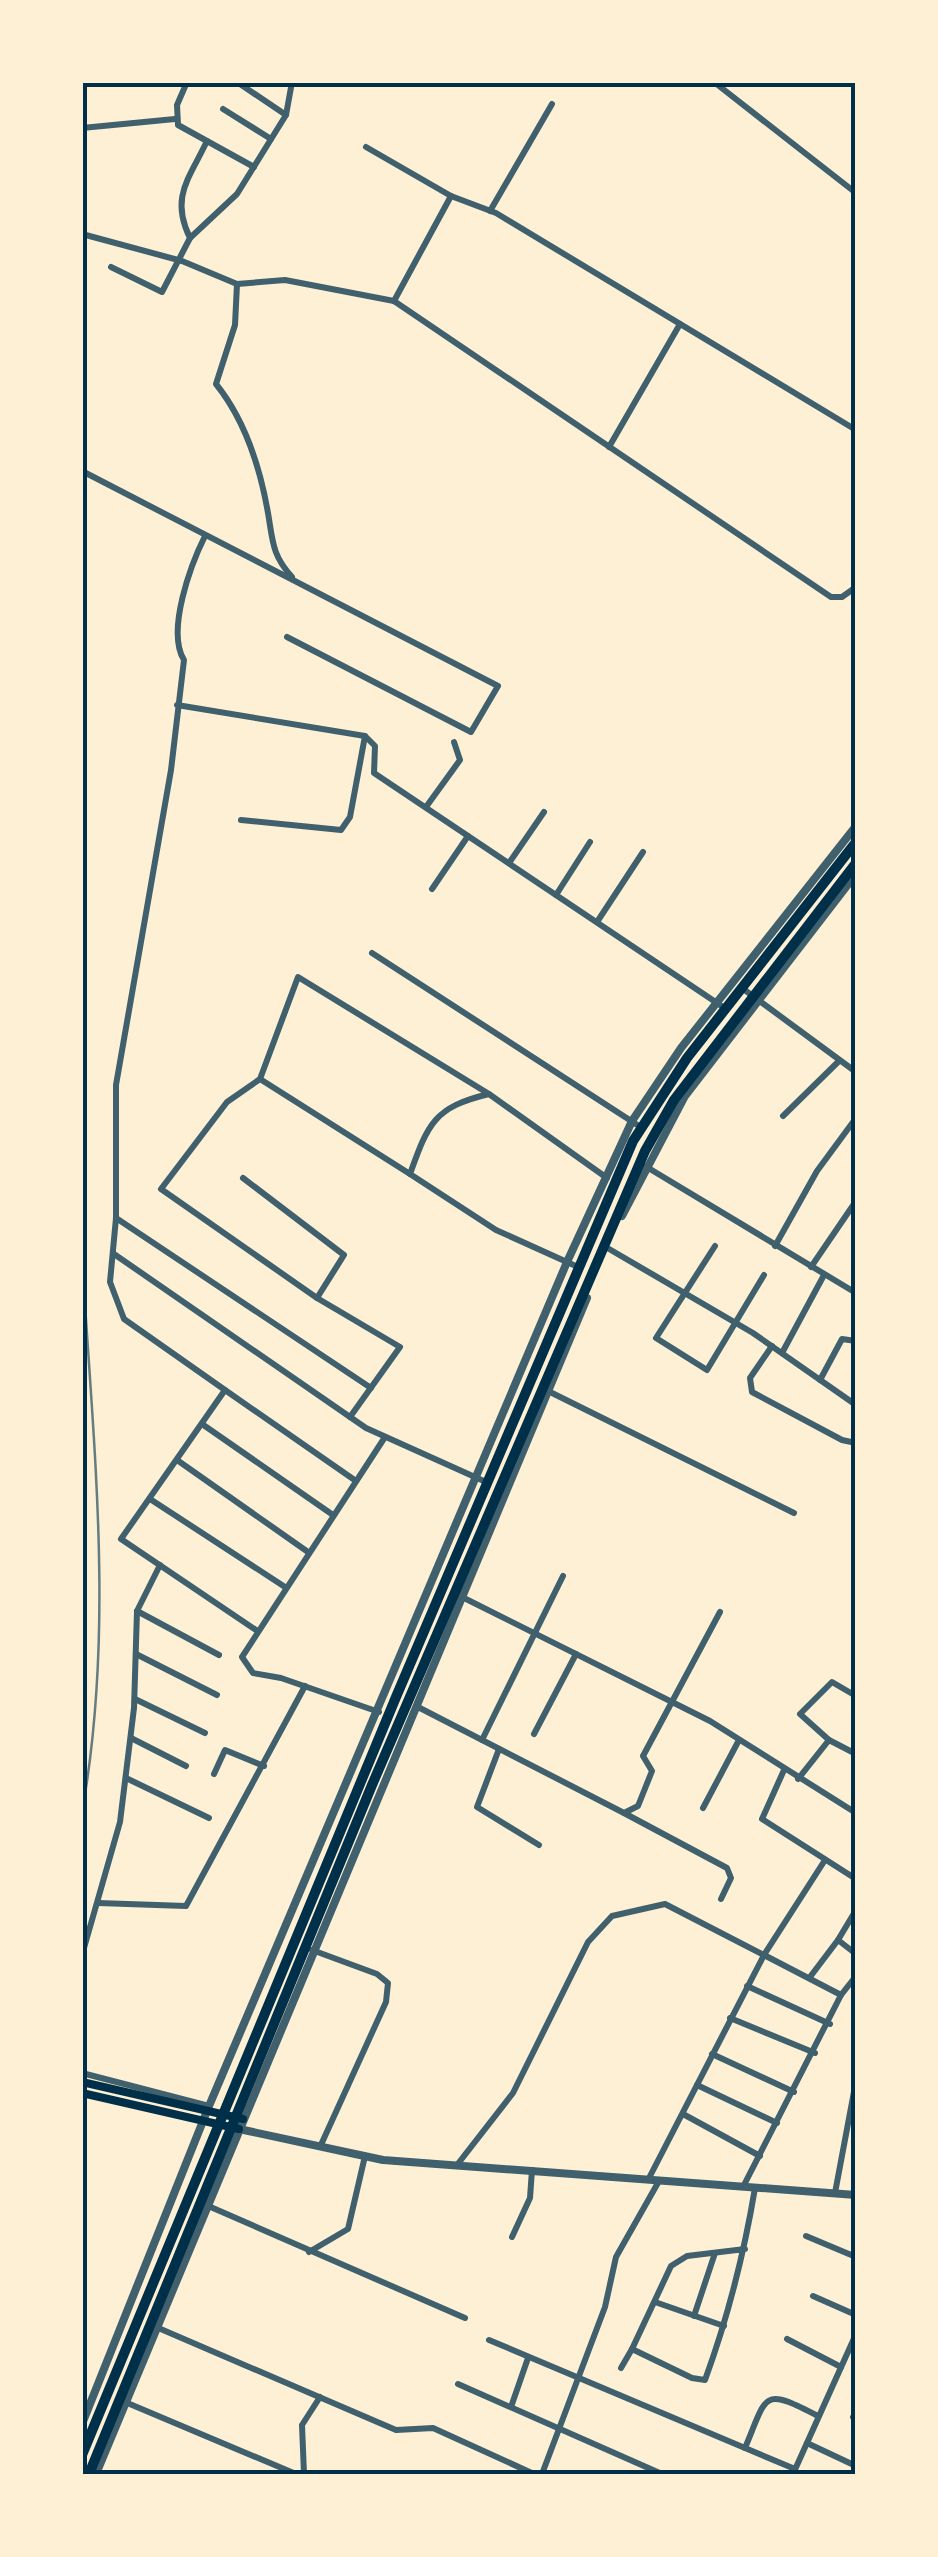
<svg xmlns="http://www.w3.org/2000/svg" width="938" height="2557" viewBox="0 0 938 2557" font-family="Commissioner,sans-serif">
  <rect width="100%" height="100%" fill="#fdf0d5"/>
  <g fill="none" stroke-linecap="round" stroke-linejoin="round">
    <g stroke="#3f606c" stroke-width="6">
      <polyline points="187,82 177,105 178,125 254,167"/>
      <polyline points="714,82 856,193"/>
      <polyline points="223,109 271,139"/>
      <polyline points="286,115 292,82"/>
      <polyline points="82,128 175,119"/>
      <polyline points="366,147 451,196 496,213 856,430"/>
      <polyline points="490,211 552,104"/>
      <polyline points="82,234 182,261 237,284 285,280 394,301 831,597 842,597 856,587"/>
      <path d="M190,238C170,197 189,179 207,141"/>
      <polyline points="111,267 162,292 190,238 237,194 286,115 237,82"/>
      <path d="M237,284L235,325L216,384C245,420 260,467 268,513C273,542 272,555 292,577"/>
      <polyline points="394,301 451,196"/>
      <polyline points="609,447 680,324"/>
      <polyline points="82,471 498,686 471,732 287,637"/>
      <path d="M205,536C191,564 166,631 184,660L171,770L116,1085V1218L110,1282L124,1319L225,1390"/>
      <polyline points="177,705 365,736 375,746 374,773 726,1009"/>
      <polyline points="426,807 460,760 454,742"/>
      <polyline points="241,820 341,830 350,817 365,736"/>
      <polyline points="509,863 544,812"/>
      <polyline points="432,889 468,836"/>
      <polyline points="556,895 590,842"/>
      <polyline points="597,922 643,852"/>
      <polyline points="372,953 642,1128"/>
      <polyline points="742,988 856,1072"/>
      <polyline points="260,1079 410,1174"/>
      <polyline points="783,1116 839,1061"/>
      <polyline points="645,1166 856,1293"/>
      <polyline points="243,1178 344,1255 317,1298"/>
      <polyline points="116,1218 371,1388"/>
      <polyline points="604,1246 753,1333 856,1405"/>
      <polyline points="715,1246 656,1338 707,1370 764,1275"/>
      <polyline points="775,1246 817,1171 856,1118"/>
      <polyline points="114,1254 366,1428 486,1482"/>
      <path d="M578,1267L496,1230L410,1174C428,1124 434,1107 489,1094L607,1178"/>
      <polyline points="811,1267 856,1201"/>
      <polyline points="772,1346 750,1378 752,1392 842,1440 856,1443"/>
      <polyline points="782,1353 824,1275"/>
      <polyline points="820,1380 842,1339 856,1341"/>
      <polyline points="544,1389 794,1513"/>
      <polyline points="350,1417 400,1347 317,1298 161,1189 227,1102 260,1079 298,977 489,1094"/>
      <polyline points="202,1424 333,1515"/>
      <polyline points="177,1460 308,1552"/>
      <polyline points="150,1499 285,1587"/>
      <polyline points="458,1595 710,1721 856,1813"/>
      <polyline points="137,1611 219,1655"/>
      <polyline points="256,1630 121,1539 225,1390 356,1481"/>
      <polyline points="855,1642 856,1642"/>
      <polyline points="136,1654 217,1695"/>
      <polyline points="135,1699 205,1733"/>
      <polyline points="416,1706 624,1813 638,1806 652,1771 643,1756 720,1612"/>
      <polyline points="379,1712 281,1678 253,1673 242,1657 385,1437"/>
      <polyline points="534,1734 576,1654"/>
      <polyline points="131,1738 186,1766"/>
      <polyline points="482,1740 563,1576"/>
      <polyline points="829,1740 800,1714 832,1682 856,1696"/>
      <polyline points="499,1749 477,1807 539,1845"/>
      <polyline points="784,1770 762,1819 856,1879"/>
      <polyline points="214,1774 225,1750 264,1766"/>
      <polyline points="126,1778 209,1818"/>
      <polyline points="798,1779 829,1740 856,1754"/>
      <polyline points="703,1808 739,1740"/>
      <polyline points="624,1813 727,1868 731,1878 721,1899"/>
      <polyline points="98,1903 186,1906 305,1686"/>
      <polyline points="856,1910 838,1940 856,1954"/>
      <polyline points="312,1950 377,1974 388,1983 386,2002 320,2147"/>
      <polyline points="82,1955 120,1822 134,1708 137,1611 160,1565"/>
      <polyline points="810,1977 838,1940"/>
      <polyline points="747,1986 830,2024"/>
      <polyline points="730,2018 815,2053"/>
      <polyline points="712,2054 794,2092"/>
      <polyline points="82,2073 209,2106"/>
      <polyline points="697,2085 777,2123"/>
      <polyline points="683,2114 760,2156"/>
      <polyline points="457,2165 513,2093 588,1942 612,1916 665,1904 764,1955 825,1860"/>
      <polyline points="648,2180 764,1955 841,1995"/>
      <polyline points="743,2187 841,1995 856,1976"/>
      <polyline points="835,2193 856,2081"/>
      <polyline points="206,2205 465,2318"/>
      <polyline points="806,2236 856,2257"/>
      <polyline points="512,2237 530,2198 532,2170"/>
      <path d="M745,2249L687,2256L671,2266L632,2349L692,2378L705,2380C728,2317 744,2254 755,2188"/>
      <polyline points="309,2252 348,2229 365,2156"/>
      <polyline points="813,2296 856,2315"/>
      <polyline points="655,2302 724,2326"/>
      <polyline points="694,2316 715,2253"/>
      <polyline points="156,2327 396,2430 433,2428 534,2474"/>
      <polyline points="787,2339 841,2367"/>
      <path d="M489,2340L745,2448C768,2393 762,2387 818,2416"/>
      <polyline points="621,2368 632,2349"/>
      <polyline points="458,2384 662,2474"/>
      <polyline points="125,2402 296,2474"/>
      <polyline points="511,2407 528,2358"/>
      <polyline points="853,2417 856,2418"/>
      <polyline points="807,2443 856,2466"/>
      <polyline points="745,2448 795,2469"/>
      <polyline points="304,2474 302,2425 320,2397"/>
      <polyline points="542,2474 605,2307 616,2257 659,2181"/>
      <polyline points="793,2474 856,2334"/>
    </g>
    <g stroke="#3f606c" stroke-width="8">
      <polyline points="622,1216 685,1096 856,874"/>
      <polyline points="239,2129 383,2160 856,2195"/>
      <polyline points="82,2424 209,2106 567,1262 632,1121 681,1048 856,826"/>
      <polyline points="96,2474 587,1298"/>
    </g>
    <g stroke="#003049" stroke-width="8">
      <polyline points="82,2082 243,2119"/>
      <polyline points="82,2093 239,2129"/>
    </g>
    <g stroke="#003049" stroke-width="10">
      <polyline points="82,2455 396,1697 633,1141 687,1058 856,842"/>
      <polyline points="89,2474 372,1785 645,1151 674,1100 856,863"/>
    </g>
    <path stroke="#657d81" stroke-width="2.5" d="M82,1258C93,1443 115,1629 82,1812"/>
  </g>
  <rect width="938" height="2557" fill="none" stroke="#fdf0d5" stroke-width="170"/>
  <rect x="85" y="85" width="768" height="2387" fill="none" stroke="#003049" stroke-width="4"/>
</svg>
